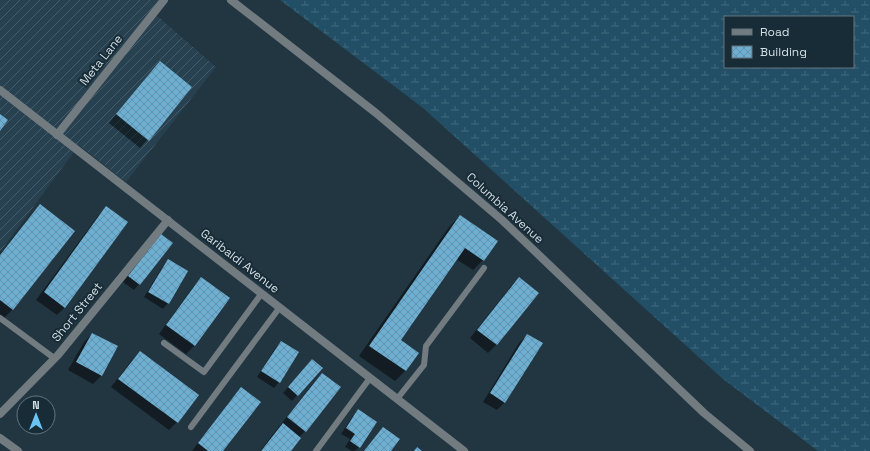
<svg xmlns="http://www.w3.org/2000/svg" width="870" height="451" font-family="'Space Grotesk',sans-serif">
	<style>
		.industrial { fill: url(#industrial-furrows) }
		.wetland { fill: url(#wetland-marsh); fill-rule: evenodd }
		.shadow { fill: #0007 }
		.building { fill: url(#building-cross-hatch) }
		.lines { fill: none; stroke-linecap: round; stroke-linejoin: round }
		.lane { stroke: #717b80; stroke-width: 6 }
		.street { stroke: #717b80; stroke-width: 8 }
		.labels { text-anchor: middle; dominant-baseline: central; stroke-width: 4; stroke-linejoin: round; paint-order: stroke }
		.street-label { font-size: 12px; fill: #d3dfe6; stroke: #182c37 }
	</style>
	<defs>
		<pattern id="industrial-furrows" width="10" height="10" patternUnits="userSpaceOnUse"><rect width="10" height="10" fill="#274150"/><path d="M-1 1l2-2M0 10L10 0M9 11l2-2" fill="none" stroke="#455c69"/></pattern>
		<pattern id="wetland-marsh" width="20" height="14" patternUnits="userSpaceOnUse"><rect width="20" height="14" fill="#224f66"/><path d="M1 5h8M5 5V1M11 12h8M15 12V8" fill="none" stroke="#41687c"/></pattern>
		<pattern id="building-cross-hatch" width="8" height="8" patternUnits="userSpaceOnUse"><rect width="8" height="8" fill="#6eaed1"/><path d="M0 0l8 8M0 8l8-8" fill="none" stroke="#6293ae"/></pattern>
	</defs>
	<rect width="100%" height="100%" fill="#223641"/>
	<path class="industrial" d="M0 0H165L155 14 216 67 126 182 79 145 0 252Z"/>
	<path class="wetland" d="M280 0H870V451H818L723 379 423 108ZM725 17H853V67H725Z"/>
	<g class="shadow">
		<path d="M160 62 191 88 140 148 109 123Z"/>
		<path d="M40 205 74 231 12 310 2 320 0 318V254L30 216Z"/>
		<path d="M106 208 65 307 57 315 36 300 98 216Z"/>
		<path d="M460 216 483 260 473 270 456 259 399 341 417 353 405 371 395 381 359 356 449 227Z"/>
		<path d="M156 240 172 243 134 290 123 282Z"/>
		<path d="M168 260V303L163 309 144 297 163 266Z"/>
		<path d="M519 278 537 293 496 345 488 353 470 338 511 286Z"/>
		<path d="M201 279 228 298 194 346 186 354 159 334 193 287Z"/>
		<path d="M92 334 116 347 101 376 93 384 68 370 84 342Z"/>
		<path d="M527 335 505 402 497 410 483 402 519 343Z"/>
		<path d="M281 342 298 352 279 382 274 388 257 377 276 347Z"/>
		<path d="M140 352 197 395 177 422 169 430 111 387 132 360Z"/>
		<path d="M307 366 321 368 292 401 283 393Z"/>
		<path d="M322 374 305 431 299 437 289 451H260L314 382Z"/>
		<path d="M242 388 222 451H192L234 396Z"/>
		<path d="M359 411V447L355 451H352L345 447 350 439 341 434 353 416Z"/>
	</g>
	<g class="building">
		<path d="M160 61 192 87 149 141 116 114Z"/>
		<path d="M0 114 8 120 0 131Z"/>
		<path d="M40 204 75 231 13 310 0 300V255Z"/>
		<path d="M106 206 128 222 65 308 44 292Z"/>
		<path d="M460 215 498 241 484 261 465 248 401 340 419 353 406 371 369 346Z"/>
		<path d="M161 234 173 243 140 285 128 276Z"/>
		<path d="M168 259 188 271 169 304 148 292Z"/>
		<path d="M201 277 230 298 195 346 166 325Z"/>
		<path d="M519 277 539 293 497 345 477 330Z"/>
		<path d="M92 333 118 346 102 376 76 362Z"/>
		<path d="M527 334 543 343 505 403 490 393Z"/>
		<path d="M281 341 299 352 280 383 261 371Z"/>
		<path d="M140 351 199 395 178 423 118 379Z"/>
		<path d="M312 359 323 368 298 396 288 387Z"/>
		<path d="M322 373 341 387 306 432 287 417Z"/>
		<path d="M241 387 261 402 223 451H208L198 443Z"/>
		<path d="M358 409 377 422 360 448 350 441 355 434 346 428Z"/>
		<path d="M283 423 301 438 291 451H261Z"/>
		<path d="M383 427 400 439 391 451H364Z"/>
		<path d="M417 447 422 451H414Z"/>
	</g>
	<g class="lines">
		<g class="lane">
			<path d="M0 318 54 358"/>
			<path d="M164 343 204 372 262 293"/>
			<path d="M397 399 424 365 426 346 484 268"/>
			<path d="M191 427 280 307"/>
			<path d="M316 451 370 378"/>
		</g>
		<g class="street">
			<path d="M231 0 376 113 502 220 542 258 704 413 750 451"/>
			<path d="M0 90 464 451"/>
			<path d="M57 135 164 0"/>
			<path d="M0 414 58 355 168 220"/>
			<path d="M0 438 18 451"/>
		</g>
	</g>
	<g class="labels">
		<g class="street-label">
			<text transform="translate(101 60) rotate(-52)">Meta Lane</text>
			<text transform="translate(505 208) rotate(42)">Columbia Avenue</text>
			<text transform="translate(240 261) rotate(38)">Garibaldi Avenue</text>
			<text transform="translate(77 312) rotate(-51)">Short Street</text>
		</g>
	</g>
	<rect x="724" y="16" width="130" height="52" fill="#182c37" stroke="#63747d"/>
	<rect x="732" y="29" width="20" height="6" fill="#717b80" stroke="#63747d"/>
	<text x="760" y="36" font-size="12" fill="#d3dfe6">Road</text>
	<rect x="732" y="46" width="20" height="12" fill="url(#building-cross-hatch)" stroke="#63747d"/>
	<text x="760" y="56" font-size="12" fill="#d3dfe6">Building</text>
	<g transform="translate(36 415)"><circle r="19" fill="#182c37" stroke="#63747d"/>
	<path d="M0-3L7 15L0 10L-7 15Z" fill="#6bc3f2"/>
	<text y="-6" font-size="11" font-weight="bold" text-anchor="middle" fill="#d3dfe6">N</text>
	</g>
</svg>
